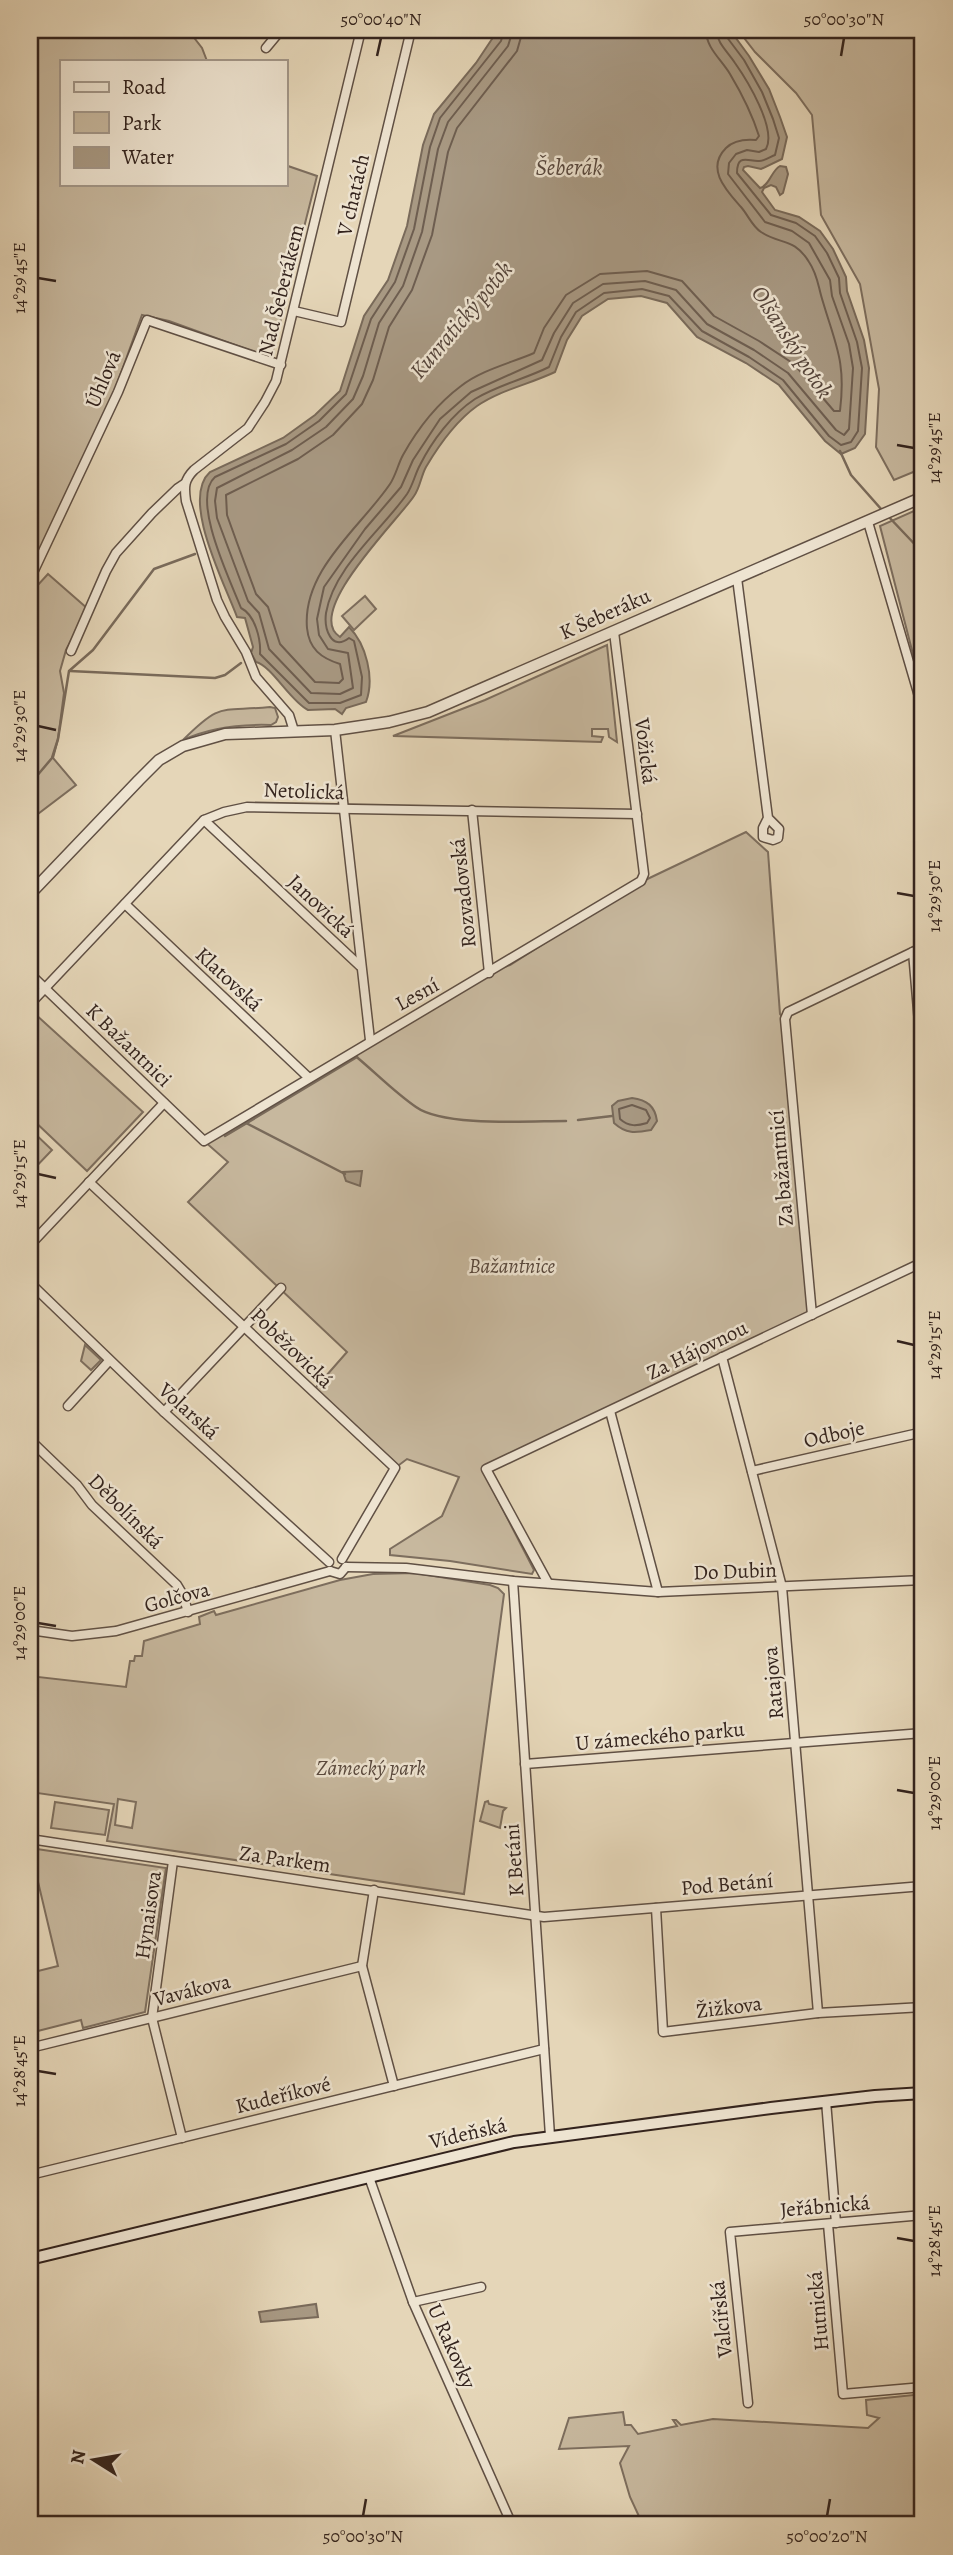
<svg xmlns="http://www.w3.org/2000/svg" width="953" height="2555" font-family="Alegreya,serif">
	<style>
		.green { fill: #c7b89e; stroke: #7d6e5e; stroke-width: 2; fill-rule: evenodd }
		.water { fill: #a89983; stroke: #796a5a; stroke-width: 2 }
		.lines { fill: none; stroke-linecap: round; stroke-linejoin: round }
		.shore { stroke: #6e5e50; stroke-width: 2 }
		.stream { stroke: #796a5a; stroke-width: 2.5 }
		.minor-casing { stroke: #605044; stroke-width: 11 }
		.tertiary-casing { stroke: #605044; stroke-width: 13 }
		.secondary-casing { stroke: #33231d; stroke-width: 14 }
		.minor { stroke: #eee4d1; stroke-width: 8 }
		.tertiary { stroke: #eee4d1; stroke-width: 10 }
		.secondary { stroke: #eee4d1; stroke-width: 10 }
		.ticks { fill: none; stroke: #33231d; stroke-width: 2.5 }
		.labels { text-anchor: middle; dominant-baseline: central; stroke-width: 5; stroke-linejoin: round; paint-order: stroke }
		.street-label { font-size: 21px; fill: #33231d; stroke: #eee4d1 }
		.park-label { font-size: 21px; font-style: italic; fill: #58483d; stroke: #eee4d1 }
		.water-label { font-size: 23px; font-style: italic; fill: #56463c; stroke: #eee4d1 }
		.neatline { fill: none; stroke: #33231d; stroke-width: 2.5 }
		.ticks-label { font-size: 18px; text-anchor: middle; fill: #33231d }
	</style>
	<rect width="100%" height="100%" fill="#e5d6b8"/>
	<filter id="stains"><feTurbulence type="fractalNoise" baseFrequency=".00286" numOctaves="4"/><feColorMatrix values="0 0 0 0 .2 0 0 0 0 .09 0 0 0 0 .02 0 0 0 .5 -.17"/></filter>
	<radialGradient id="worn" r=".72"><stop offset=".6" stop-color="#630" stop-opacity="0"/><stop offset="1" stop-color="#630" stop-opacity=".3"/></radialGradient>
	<g class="green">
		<path d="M38 30H188L202 48 207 61H61V184H285V165L317 176 271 358 169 321 142 315 113 395 30 572V37Z"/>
		<path d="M738 30H923V468L894 480 876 447 879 389 860 284 821 215 812 115 796 93 755 52Z"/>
		<path d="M923 507V693L880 526Z"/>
		<path d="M48 574 88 609 66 650 60 671 64 693 58 739 53 758 76 785 30 820V598L36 587Z"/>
		<path d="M365 596 376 609 354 630 342 616Z"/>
		<path d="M607 645 617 742 609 737 608 729H592V736L603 737 601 742 393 736 485 700Z"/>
		<path d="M270 707 275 708 278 717 276 722 271 725C240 724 211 727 183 740 222 701 220 712 270 707Z"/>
		<path d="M746 832 768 852 780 1014 785 1019 812 1315 483 1471 534 1570 532 1574 450 1561 390 1555V1549L442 1516 459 1477 407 1459 395 1468 312 1392 347 1352 188 1202 228 1162 204 1141 489 973 510 965 639 883Z"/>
		<path d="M34 1013 143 1112 87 1171 30 1117V1017Z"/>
		<path d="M30 1129 52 1150 30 1173Z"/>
		<path d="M85 1345 101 1360 91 1370 81 1361Z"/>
		<path d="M415 1573 490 1585 498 1588 504 1594 464 1894 107 1841 114 1804 30 1792V1676L126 1687 130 1661H134L135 1656H142L144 1641 200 1624 199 1617 214 1611 216 1615 340 1580 373 1574ZM118 1799 136 1802 132 1828 115 1825Z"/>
		<path d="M488 1801 489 1804 506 1808 503 1811 500 1828 480 1821 485 1802Z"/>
		<path d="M55 1802 109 1810 105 1835 51 1828Z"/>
		<path d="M30 1848 166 1868 145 2012 83 2028 81 2020 30 2033V1973L58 1966Z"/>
		<path d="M923 2394V2525H753L752 2517 707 2525H643L630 2497 620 2463 629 2446 559 2449 569 2418 623 2412 625 2425H631L638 2434 677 2426 673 2420H676L681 2425 713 2419 868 2428 879 2418 867 2415 866 2400Z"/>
	</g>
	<g class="water">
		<path d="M498 30H730L749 56 769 89 780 117 787 137 782 159 761 169 748 166 744 167 743 170 760 188C770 185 771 171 780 166L786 167 788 174 783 193 780 195 776 187 771 185 764 188 762 192 775 210 799 217 820 231 833 249 846 277 847 291 864 340 869 368 865 434 855 448 841 454 825 441 779 385 746 363 697 337 667 303 641 296 608 299 582 316 567 340 555 372C530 384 500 390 477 406 456 421 439 445 426 467 421 476 420 488 414 496 400 518 302 613 340 637L349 627C366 644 375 678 366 702L346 708 342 714 335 709 308 710C290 701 272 666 256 662L251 653 253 647 245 618 237 617C225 584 180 499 210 472L283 438 315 415 340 391 364 316 388 280 407 226 423 145 434 114 476 63Z"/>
		<path d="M632 1098C647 1100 655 1106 657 1121L651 1130C635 1133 626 1134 614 1123L612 1106 618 1101Z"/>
		<path d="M362 1171 360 1186 346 1181 343 1172Z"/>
		<path d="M316 2304 318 2317 261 2322 259 2312Z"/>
	</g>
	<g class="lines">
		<g class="shore">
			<path d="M504 30 501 41 440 118 430 147 414 229 395 282 371 319 346 394 319 421 286 444 215 477C190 499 231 582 241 608 255 615 261 639 260 654L309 703H340L361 695 362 677 354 641 349 638C331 652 324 628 326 613 334 567 381 531 407 494 413 485 415 474 420 465 432 441 452 414 475 399 498 385 525 379 549 367L561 337 576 312 604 293 642 289 669 296 702 331 749 357 783 380 829 436 841 445 851 442 858 431 862 368 857 342 840 293 839 278 827 253 815 236 796 223 771 215 737 173C737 154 747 161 758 161 763 162 770 157 775 155L779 138 773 119 762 92 744 60 726 36 725 30"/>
			<path d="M513 30 508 46 448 122 438 149 422 232 403 286 379 323 363 376 353 399 326 427 292 450 217 488 215 501 217 518 248 601 259 613 269 649 311 693 340 694 353 688 348 653 328 649 319 635 317 619 324 587 365 529 401 487 413 460 440 419 471 392 542 360 554 333 573 303 603 284 645 281 676 290 707 324 754 350 788 373 836 430 844 435 849 429 853 368 849 344 832 296 830 280 809 243 792 231 765 222 728 174 729 163 736 154 747 150 759 152 766 149C777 129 747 80 735 63 728 52 717 43 716 30"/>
			<path d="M523 30 517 51 457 128 448 152 432 235 412 290 389 327 373 380 362 404 333 435 298 459 226 495 227 515 236 540 256 594 268 607 280 644 315 682 339 683 343 679 340 664C321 658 309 649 307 628 302 570 361 527 390 484 396 475 398 464 403 455 418 428 437 404 461 386 481 370 511 363 534 353L544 328 566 295 600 274 647 271 682 281 714 316 759 341 794 364 834 411H840C846 362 836 346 823 302 818 287 818 275 809 262 794 237 780 245 761 232 752 226 748 215 741 207 727 191 705 169 726 148 734 140 745 139 756 140L759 136C752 114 742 94 730 74 721 59 706 48 706 30"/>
			<path d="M632 1105 646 1110 650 1118 647 1123C637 1126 629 1127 620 1119L619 1109Z"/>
		</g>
		<g class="stream">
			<path d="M840 451 851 475 882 510"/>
			<path d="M887 515 923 553"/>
			<path d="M70 671 215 678 225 675 241 663"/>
			<path d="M30 784 52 758 58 739 69 671 93 650 154 569 195 554"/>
			<path d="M353 1054C374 1071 394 1092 416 1107 444 1127 529 1121 566 1121"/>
			<path d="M578 1120 612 1116"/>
			<path d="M246 1123 345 1174"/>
			<path d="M225 1136 357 1057"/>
		</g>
		<g class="minor-casing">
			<g id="minor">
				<path d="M266 48 281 30"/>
				<path d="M294 311 341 322 411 30"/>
				<path d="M868 522 923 710"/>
				<path d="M737 578 768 818 779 829 778 838 773 840 763 837V828L768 818"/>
				<path d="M30 579 118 392 147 320 281 365"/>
				<path d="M71 651 106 571 116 553 152 513 178 488 184 484"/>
				<path d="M335 730 370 1040"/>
				<path d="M294 731 289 715 256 677 246 652 225 617 217 600 186 501C184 487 184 480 194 470L248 428 265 402 276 381 361 30"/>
				<path d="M472 810 489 973"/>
				<path d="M204 820 360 966"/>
				<path d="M125 904 309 1078"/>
				<path d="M913 952 923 1069"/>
				<path d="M30 974 204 1141 641 881 644 874 614 632"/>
				<path d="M30 1004 204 820 224 812 247 807 637 814"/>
				<path d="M89 1182 395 1468 342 1559"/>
				<path d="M30 1245 164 1103"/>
				<path d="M30 1283 164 1412 329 1562"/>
				<path d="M812 1315 785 1019 788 1012 923 947"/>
				<path d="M722 1357 782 1587 818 2013"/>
				<path d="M68 1406 109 1361"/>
				<path d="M610 1411 658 1592"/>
				<path d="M164 1412 281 1288"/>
				<path d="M30 1440 77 1485 92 1505 177 1585 183 1595 188 1612"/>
				<path d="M752 1471 923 1432"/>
				<path d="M346 1567 406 1568 513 1581 658 1592 923 1580"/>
				<path d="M330 1571 340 1574 346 1567"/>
				<path d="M513 1581 550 2136"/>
				<path d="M548 1583 486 1469 923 1262"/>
				<path d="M30 1630 72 1636 116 1631 330 1571"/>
				<path d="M525 1764 923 1733"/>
				<path d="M30 1839 544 1917 923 1886"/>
				<path d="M173 1861 152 2018 182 2138"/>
				<path d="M374 1890 362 1966 394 2086"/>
				<path d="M656 1908 663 2032 818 2013 923 2007"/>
				<path d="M30 2048 362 1966"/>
				<path d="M918 2093 923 2153"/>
				<path d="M826 2101 836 2223"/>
				<path d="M30 2175 544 2049"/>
				<path d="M369 2177 413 2302 512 2525"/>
				<path d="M828 2224 843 2394 923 2387"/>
				<path d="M413 2302 481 2287"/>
				<path d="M748 2403 730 2232 923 2215"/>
				<path d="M557 2525 572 2521H599"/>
			</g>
		</g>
		<g class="tertiary-casing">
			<path id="tertiary" d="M30 894 139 780 159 760 183 746 225 734 335 730 389 722 428 712 923 497"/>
		</g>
		<g class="secondary-casing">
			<path id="secondary" d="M30 2259 514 2142 771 2108 875 2096 923 2093"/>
		</g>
		<use href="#minor" class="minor"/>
		<use href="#tertiary" class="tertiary"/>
		<use href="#secondary" class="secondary"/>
	</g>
	<path class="ticks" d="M377 56 381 38M841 56 844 38M38 278 56 281M897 445 914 448M38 726 56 730M897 893 914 896M38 1174 56 1178M897 1341 914 1345M38 1623 56 1626M897 1790 914 1793M38 2071 56 2074M897 2238 914 2241M363 2516 366 2499M827 2516 830 2499"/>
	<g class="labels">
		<g class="street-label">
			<text transform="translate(353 195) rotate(-77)">V chatách</text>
			<text transform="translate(281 290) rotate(-76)">Nad Šeberákem</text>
			<text transform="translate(103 379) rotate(-67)">Úhlová</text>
			<text transform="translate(605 614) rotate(-24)">K Šeberáku</text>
			<text transform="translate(646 751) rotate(83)">Vožická</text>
			<text transform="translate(304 791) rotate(2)">Netolická</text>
			<text transform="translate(463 893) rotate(-96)">Rozvadovská</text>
			<text transform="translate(321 906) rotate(43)">Janovická</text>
			<text transform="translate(229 979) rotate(43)">Klatovská</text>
			<text transform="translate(417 994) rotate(-29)">Lesní</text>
			<text transform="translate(129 1045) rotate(44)">K Bažantnici</text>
			<text transform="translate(781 1168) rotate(-95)">Za bažantnicí</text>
			<text transform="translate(292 1348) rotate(44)">Poběžovická</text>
			<text transform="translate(697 1350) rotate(-26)">Za Hájovnou</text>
			<text transform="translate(189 1411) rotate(42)">Volarská</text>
			<text transform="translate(834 1434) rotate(-13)">Odboje</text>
			<text transform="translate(126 1511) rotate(45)">Děbolínská</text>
			<text transform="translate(735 1571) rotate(-2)">Do Dubin</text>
			<text transform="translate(177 1597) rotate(-15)">Golčova</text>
			<text transform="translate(773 1683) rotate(-95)">Ratajova</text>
			<text transform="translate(660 1736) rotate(-5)">U zámeckého parku</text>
			<text transform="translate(285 1859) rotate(8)">Za Parkem</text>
			<text transform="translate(514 1860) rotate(-94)">K Betáni</text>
			<text transform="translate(727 1884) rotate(-5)">Pod Betání</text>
			<text transform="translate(148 1915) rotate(-82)">Hynaisova</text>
			<text transform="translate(192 1990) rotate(-14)">Vavákova</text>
			<text transform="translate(729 2007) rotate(-7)">Žižkova</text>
			<text transform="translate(283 2095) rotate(-14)">Kudeříkové</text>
			<text transform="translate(468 2133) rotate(-13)">Vídeňská</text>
			<text transform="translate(825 2206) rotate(-5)">Jeřábnická</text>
			<text transform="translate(818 2311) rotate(-95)">Hutnická</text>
			<text transform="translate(721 2319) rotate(-96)">Valcířská</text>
			<text transform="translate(452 2346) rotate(66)">U Rakovky</text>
		</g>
		<g class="park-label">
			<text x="512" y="1266">Bažantnice</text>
			<text x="371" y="1768">Zámecký park</text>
		</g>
		<g class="water-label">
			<text x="569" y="167">Šeberák</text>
			<text transform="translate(461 320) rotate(-50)">Kunratický potok</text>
			<text transform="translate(792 342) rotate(57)">Olšanský potok</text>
		</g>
	</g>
	<rect width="953" height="2555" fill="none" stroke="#e5d6b8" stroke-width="77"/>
	<rect x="60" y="60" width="228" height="126" fill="#eee4d1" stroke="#a39789" stroke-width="2"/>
	<rect x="74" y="82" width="35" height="10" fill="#eee4d1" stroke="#a39789" stroke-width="2"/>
	<text x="122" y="94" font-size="21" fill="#33231d">Road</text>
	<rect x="74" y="112" width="35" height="21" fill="#c7b89e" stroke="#a39789" stroke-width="2"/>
	<text x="122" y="130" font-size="21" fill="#33231d">Park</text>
	<rect x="74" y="147" width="35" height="21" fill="#a89983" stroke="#a39789" stroke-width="2"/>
	<text x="122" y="164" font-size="21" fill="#33231d">Water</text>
	<g transform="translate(94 2460) rotate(281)" stroke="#eee4d1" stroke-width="5" paint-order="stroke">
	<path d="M0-5L12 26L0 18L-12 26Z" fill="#33231d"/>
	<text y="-10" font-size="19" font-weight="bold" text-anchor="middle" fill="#33231d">N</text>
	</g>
	<rect x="38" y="38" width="876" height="2478" class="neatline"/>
	<g class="ticks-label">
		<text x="381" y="25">50°00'40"N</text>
		<text x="844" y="25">50°00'30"N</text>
		<text transform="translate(19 278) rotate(-90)" y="6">14°29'45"E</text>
		<text transform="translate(934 448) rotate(-90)" y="6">14°29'45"E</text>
		<text transform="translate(19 726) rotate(-90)" y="6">14°29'30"E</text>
		<text transform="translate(934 896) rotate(-90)" y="6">14°29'30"E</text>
		<text transform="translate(19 1174) rotate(-90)" y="6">14°29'15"E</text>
		<text transform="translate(934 1345) rotate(-90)" y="6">14°29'15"E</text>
		<text transform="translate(19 1623) rotate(-90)" y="6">14°29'00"E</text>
		<text transform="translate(934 1793) rotate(-90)" y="6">14°29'00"E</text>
		<text transform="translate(19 2071) rotate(-90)" y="6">14°28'45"E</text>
		<text transform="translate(934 2241) rotate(-90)" y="6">14°28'45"E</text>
		<text x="363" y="2542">50°00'30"N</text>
		<text x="827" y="2542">50°00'20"N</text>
	</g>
	<rect width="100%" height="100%" filter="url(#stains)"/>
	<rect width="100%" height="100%" fill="url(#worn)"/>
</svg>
